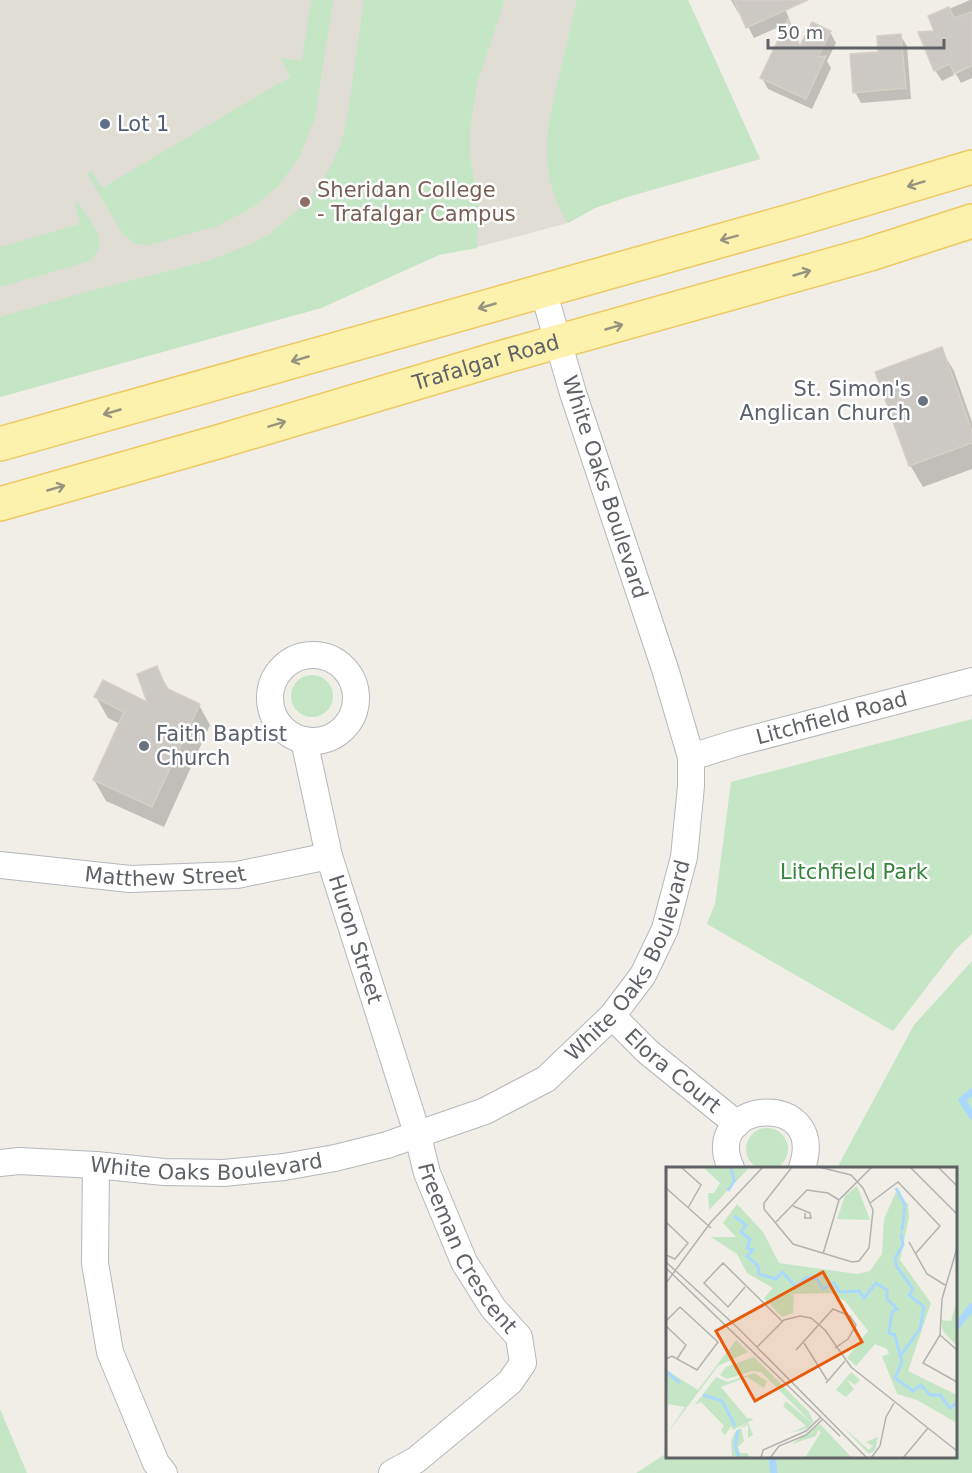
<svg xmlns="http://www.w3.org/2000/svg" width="972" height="1473" font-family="'DejaVu Sans',sans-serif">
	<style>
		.education { fill: #e0ddd5 }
		.green { fill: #c4e6c4 }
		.shadow { fill: #0003 }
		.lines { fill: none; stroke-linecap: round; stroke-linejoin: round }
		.stream { stroke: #aad8fd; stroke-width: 7 }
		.building { fill: #ccc9c4; stroke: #d4d0c5; stroke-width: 1.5 }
		.street-casing { stroke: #b4b7bb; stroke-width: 28 }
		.primary-casing { stroke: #eec861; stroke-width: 36 }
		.street { stroke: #fff; stroke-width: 26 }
		.primary { stroke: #fdf1ae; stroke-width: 33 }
		.oneway { stroke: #96947f }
		.service-dot { fill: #5c6f8a; stroke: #fff; stroke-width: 2 }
		.education-dot { fill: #8d6e63; stroke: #fff; stroke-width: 2 }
		.worship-dot { fill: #6b7280; stroke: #fff; stroke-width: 2 }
		.labels { text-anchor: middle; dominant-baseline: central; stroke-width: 5; stroke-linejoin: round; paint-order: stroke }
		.service-label { font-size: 21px; fill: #4e5e75; stroke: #fff; text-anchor: start }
		.education-label { font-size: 21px; fill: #785e54; stroke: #fff; text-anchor: start }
		.street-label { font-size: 21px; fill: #5e6266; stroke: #fff }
		.worship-label { font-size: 21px; fill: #5b616d; stroke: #fff; text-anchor: end }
		.park-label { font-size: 21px; fill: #37843c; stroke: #fff }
		.inset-river { fill: none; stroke: #aad8fd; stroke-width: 3 }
		.inset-road { fill: none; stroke: #b2b2af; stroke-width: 1.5 }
		.view { fill: #e8590c; fill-opacity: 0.15; stroke: #e8590c; stroke-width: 3 }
		.inset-edge { fill: none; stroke: #5e6266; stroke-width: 3 }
	</style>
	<rect width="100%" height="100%" fill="#f0eee7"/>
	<path class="education" d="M0 0H688L760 159 627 197 595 208 568 223 474 248 457 250 439 255 321 308 0 397Z"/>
	<g class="green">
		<path d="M311 0H333L315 118 299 158 278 186 255 206 217 226 149 245 135 244 122 233 87 173 92 172 102 188 290 77 281 58 302 61Z"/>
		<path d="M364 0H505L477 83 470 131V156L479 207 477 248 439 255 321 308 0 397V317L90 291 208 261 254 243 270 234 285 221 308 201 330 168 341 144 348 114Z"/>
		<path d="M577 0H688L760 159 627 197 595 208 568 223C537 174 546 129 559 76 565 51 571 25 577 0Z"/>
		<path d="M78 202C85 214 103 234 99 248 98 253 93 257 90 261L0 287V247L80 224 75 204Z"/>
		<circle cx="312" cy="696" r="21"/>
		<path d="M972 719V934L956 949 893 1031 707 924 715 904 731 782Z"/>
		<path d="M972 961V1473H636L667 1453 668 1456H956V1168H837L914 1025Z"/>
		<circle cx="767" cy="1149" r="21"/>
		<path d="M0 1409 27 1473H0Z"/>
	</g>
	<g class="shadow">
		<path d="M731 0H788L776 7 786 11 801 48 830 32 836 43 827 61 831 68 812 109 768 89 762 78 788 23 754 38 741 13 739 14Z"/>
		<path d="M970 0H972V63L953 72V75L972 66V78L961 83 956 74 942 81 935 70 936 32 930 17Z"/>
		<path d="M900 35 907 46 911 99 861 103 855 92Z"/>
		<path d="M941 349 954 371 972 422V469L923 487 910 465Z"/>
		<path d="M157 668 170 692 199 705 210 725 164 827 106 801 94 780 120 724 108 718 96 697 150 705Z"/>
	</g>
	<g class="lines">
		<g class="stream">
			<path d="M972 1092 962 1100 972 1116"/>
			<path d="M956 1327 972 1307"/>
			<path d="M772 1456 774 1473"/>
		</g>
	</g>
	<g class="building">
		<path d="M734 0H808L746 28Z"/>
		<path d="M949 7 954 18 972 12V66L954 73 950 64 934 71 918 32 934 31 928 16Z"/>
		<path d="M788 19 800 46 812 22 831 31 818 57 826 56 806 99 760 78Z"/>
		<path d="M901 34 906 88 853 93 850 54 878 52 877 36Z"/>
		<path d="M942 347 972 431V443L909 466 875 372Z"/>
		<path d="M157 666 166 688 200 704 152 807 93 780 124 712 94 697 103 680 147 702 137 674Z"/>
	</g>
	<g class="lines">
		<g class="street-casing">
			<g id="street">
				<circle cx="313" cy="698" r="43"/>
				<path id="s1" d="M304 740 329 856 418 1136 427 1173 464 1262 493 1308 519 1337 523 1363 510 1382 416 1460 392 1473"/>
				<path id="s2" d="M691 757 736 743 972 681"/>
				<path id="s3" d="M0 865 130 879 237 875 329 856"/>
				<path id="s4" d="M612 1016 648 1052 737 1124"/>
				<path id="s5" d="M0 1163 19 1161 96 1165 164 1172 224 1173 284 1167 335 1158 387 1145 485 1111 546 1079 612 1016 643 975 665 929 684 857 691 786V757L666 672 573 393 543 290"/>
				<path d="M96 1165 95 1263 110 1352 156 1463 164 1473"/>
				<path d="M731 1168C699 1100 829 1088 802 1168"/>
			</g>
		</g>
		<g class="primary-casing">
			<g id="primary">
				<path d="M0 444 801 218 972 167"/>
				<path id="s6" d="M0 504 221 441 503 357 870 254 972 221"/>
			</g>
		</g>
		<use href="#street" class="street"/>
		<use href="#primary" class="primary"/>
	</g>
	<defs><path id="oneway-shaft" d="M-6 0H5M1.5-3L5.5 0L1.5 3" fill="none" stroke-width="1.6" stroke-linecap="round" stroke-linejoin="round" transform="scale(1.5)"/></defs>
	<g class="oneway">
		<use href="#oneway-shaft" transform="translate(916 184) rotate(163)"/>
		<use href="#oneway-shaft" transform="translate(729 238) rotate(165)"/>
		<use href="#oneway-shaft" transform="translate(802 273) rotate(-16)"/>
		<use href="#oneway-shaft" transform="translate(487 306) rotate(164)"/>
		<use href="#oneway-shaft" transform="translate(614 327) rotate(-16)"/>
		<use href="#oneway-shaft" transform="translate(300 359) rotate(164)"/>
		<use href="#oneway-shaft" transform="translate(112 412) rotate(164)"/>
		<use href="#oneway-shaft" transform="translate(277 424) rotate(-17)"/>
		<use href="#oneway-shaft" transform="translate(56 488) rotate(-16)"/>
	</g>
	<circle class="service-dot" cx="105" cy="124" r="6"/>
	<circle class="education-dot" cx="305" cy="202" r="6"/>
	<g class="worship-dot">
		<circle cx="923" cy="401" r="6"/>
		<circle cx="144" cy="746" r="6"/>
	</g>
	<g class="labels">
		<g class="service-label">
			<text x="117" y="124">Lot 1</text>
		</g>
		<g class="education-label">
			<text x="317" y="190">Sheridan College<tspan x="317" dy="24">- Trafalgar Campus</tspan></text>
		</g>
		<g class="street-label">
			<text stroke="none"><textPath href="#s6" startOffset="506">Trafalgar Road</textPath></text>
			<text transform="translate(605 487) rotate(72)">White Oaks Boulevard</text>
			<text stroke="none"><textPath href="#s2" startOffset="146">Litchfield Road</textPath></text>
			<text stroke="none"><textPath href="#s3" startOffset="166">Matthew Street</textPath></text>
			<text stroke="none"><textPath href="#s1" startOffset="206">Huron Street</textPath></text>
			<text stroke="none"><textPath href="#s5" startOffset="711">White Oaks Boulevard</textPath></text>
			<text stroke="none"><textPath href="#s4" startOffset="82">Elora Court</textPath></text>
			<text stroke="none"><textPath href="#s5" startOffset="207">White Oaks Boulevard</textPath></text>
			<text stroke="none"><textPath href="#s1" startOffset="536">Freeman Crescent</textPath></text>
		</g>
		<g class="worship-label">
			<text x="911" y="389">St. Simon's<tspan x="911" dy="24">Anglican Church</tspan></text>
			<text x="156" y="734" text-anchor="start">Faith Baptist<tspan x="156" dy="24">Church</tspan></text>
		</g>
		<g class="park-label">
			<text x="854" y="872">Litchfield Park</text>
		</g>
	</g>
	<g transform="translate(666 1167)">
		<rect width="291" height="291" fill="#f0eee7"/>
		<path d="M37 0H80L82 2 43 43 42 26H48L54 16ZM191 19 204 53 171 52 179 29ZM230 25 242 37 243 50 234 93 265 136 242 204 291 228V256L251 233 231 227 216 189 223 187 221 182 209 177 190 199 181 191 202 164 179 134 165 126 126 127 108 122 128 128 127 146 116 150 98 131 107 121 81 106 71 87 45 70H70L57 56 71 37 97 65 113 96 191 107 204 104 216 87 218 52ZM291 133V179L277 164 275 153 285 154ZM70 173 82 185 52 199 0 268 19 240 2 237 0 203 32 223ZM88 190 143 245 147 254 150 252 142 261 124 266 140 259 117 239 120 234 146 256 95 205 86 204 61 212 54 208 60 200ZM185 205 194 213 189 218 180 212 188 222 180 230 170 223ZM88 206 101 214 98 221 81 210 55 220 81 251 88 252 67 263 65 259 59 268 55 263 58 259 35 235 29 238 50 210 62 215ZM82 255 87 268 82 271V258L75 261 78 274 72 280 74 286H81L85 291 66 289 65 274 69 265ZM154 257 186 291H139L155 265 152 263 150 269 126 277ZM177 260 203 283 207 279 200 275 212 270 209 283 203 287Z" fill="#c4e6c4"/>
		<path class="inset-river" d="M230 21 239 38 236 64M62 24 68 14 65 0M68 49 80 58 75 65 84 72 81 81 87 83 81 89 92 99 93 107 110 112 116 105 130 120 140 110 151 112 157 122 168 116 174 125 193 124 198 131 210 116 221 123V132L231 142 226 145 223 166 229 168 236 195 229 211 247 224 255 218 264 228H274L284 241 291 236M235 188 254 162 258 140 243 128 247 122 231 100 229 91 237 78 235 66M0 204 14 216M37 228 56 234 69 259M72 263 69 279 73 291"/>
		<path class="inset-road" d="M15 0 35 18 22 41M126 0 98 36V42L127 77 186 95 193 94 203 81 207 43 197 21 185 8 153 0M244 0 291 47M272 0 291 19M0 21 45 61M204 36 232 15 274 59 250 86M127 39 144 46 145 51H139V46M0 55 22 76 9 92 0 88M110 55 141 23 162 26 173 33M243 75 261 107 279 118M157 87 173 33 206 0M0 95 72 161 201 291M0 101 174 269M0 116 45 55 97 0M79 120 62 140 38 116 57 96 116 154M0 154 14 140 52 175 31 203 6 189 0 192M0 159 20 178 11 192M274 168 276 132 291 81M274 168 257 196 291 215M274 168 291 183M138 176 161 213M91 180 118 153 134 149 145 151 159 163 185 200 291 284M130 183 167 142 184 149 190 158 182 172 169 181M160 216 179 194M95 291 97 283 140 264 155 250M104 291 113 279 140 268 157 252M205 291 214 279 220 250 228 236M237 291 262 261"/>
		<path class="view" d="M157 105 196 175 89 234 50 164Z"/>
		<rect width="291" height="291" class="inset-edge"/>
	</g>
	<path d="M768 39v9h176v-9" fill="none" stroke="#5e6266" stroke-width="3"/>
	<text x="777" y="39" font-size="18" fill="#5e6266" stroke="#ffffff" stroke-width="4.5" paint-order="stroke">50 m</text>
</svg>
